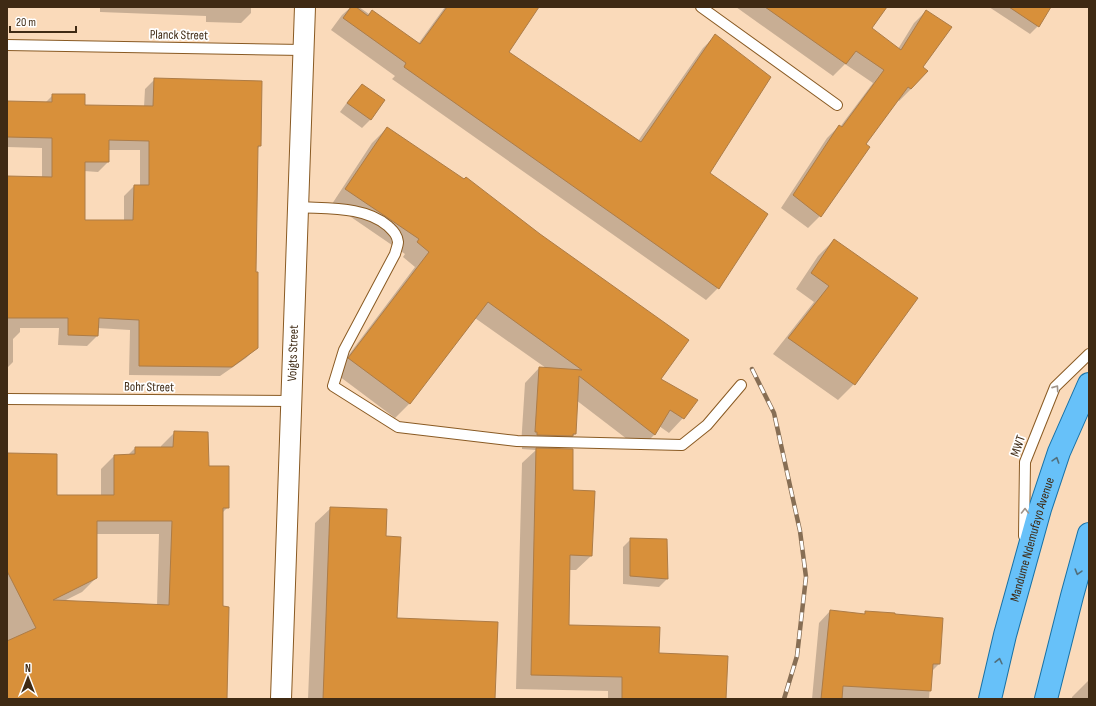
<svg xmlns="http://www.w3.org/2000/svg" width="1096" height="706" font-family="'Sofia Sans Condensed',sans-serif">
	<style>
		.shadow { fill: #0003; fill-rule: evenodd }
		.building { fill: #d8903a; stroke: #ad7c47; fill-rule: evenodd }
		.lines { fill: none; stroke-linecap: round; stroke-linejoin: round }
		.lane-casing { stroke: #895a23; stroke-width: 12 }
		.street-casing { stroke: #895a23; stroke-width: 22 }
		.primary-casing { stroke: #1771a6; stroke-width: 24 }
		.lane { stroke: #fff; stroke-width: 10 }
		.street { stroke: #fff; stroke-width: 20 }
		.primary { stroke: #67c1f9; stroke-width: 22 }
		.rail-casing { stroke: #876e54; stroke-width: 4.5 }
		.rail { stroke: #fff; stroke-width: 3; stroke-dasharray: 9; stroke-linecap: butt }
		.oneway { stroke: #9f948a }
		.oneway2 { stroke: #516e7b }
		.labels { text-anchor: middle; dominant-baseline: central; stroke-width: 3.5; stroke-linejoin: round; paint-order: stroke }
		.street-label { font-size: 13px; fill: #3f2a14; stroke: #fff }
	</style>
	<rect width="100%" height="100%" fill="#fadaba"/>
	<g class="shadow">
		<path d="M100 7H251V13L241 23 206 22V16L100 12Z"/>
		<path d="M351 7H359L416 47 445 7H538L507 52 638 141 703 48 715 36 709 173 718 288 706 300 392 79 395 76 331 30 342 15Z"/>
		<path d="M736 7H886L870 28 898 49 914 23 926 11 921 67 911 89 899 101 898 100 864 145 868 148 820 216 808 228 781 208 827 138 839 126 840 127 873 83 845 64 833 76Z"/>
		<path d="M989 7H1044L1048 10 1038 26 1030 34Z"/>
		<path d="M155 79 260 146 257 149 255 273 257 347 246 358 220 376 129 375 130 330 97 328V336L87 346 58 345 59 328H20V332L13 339V362L7 368V177L42 178V148L7 147V102L45 103 53 95 84 106 144 107 145 89ZM108 150H140V186H134L124 196V221H84V171L98 172 108 162Z"/>
		<path d="M362 85 384 101 370 120 362 128 340 112 354 93Z"/>
		<path d="M387 128 660 379 683 418 669 433 659 426 654 435 640 449 576 400 575 434 559 450 591 556 576 570H569L568 626 658 654 725 699H608V691L516 689 522 463 536 450 522 449V446H521L525 383 539 368H546L475 318 409 404 395 418 335 373 415 267 403 257 405 254 332 204 372 143Z"/>
		<path d="M834 240 854 384 838 400 773 354 814 302 796 289 818 256Z"/>
		<path d="M175 432 208 467 228 507 222 513V607L226 699H7V454L56 496H101V469L114 456 128 455 135 448H161V446ZM96 534H159L157 605 62 602 82 592 96 578Z"/>
		<path d="M331 508 385 537 396 619 494 699H308L315 523Z"/>
		<path d="M631 539 666 540 667 579 659 587 623 584V547Z"/>
		<path d="M830 611 864 614 866 612 939 664 931 672 929 699H812L819 623Z"/>
		<path d="M1088 681 1089 699H1072V697Z"/>
	</g>
	<g class="building">
		<path d="M351 7H356L368 16 372 10 420 44 447 7H539L509 52 641 142 715 34 771 77 710 173 768 214 719 289 404 67 406 63 343 18Z"/>
		<path d="M765 7H887L872 28 901 50 926 10 952 27 923 67 928 71 911 89 908 87 866 144 870 147 821 217 793 195 839 125 842 127 884 70 856 51 846 64Z"/>
		<path d="M1009 7H1051L1039 27Z"/>
		<path d="M154 78 262 81 261 146H258L256 272H258V348L232 367 139 366V320L99 318 98 336 68 335V318H7V176L52 177V138L7 137V101L52 102V94H85V105L153 106ZM109 140 149 141V185H134L133 220H85V162H109Z"/>
		<path d="M362 84 385 100 371 120 347 103Z"/>
		<path d="M387 127 464 179 466 177 540 234 689 340 661 379 698 400 684 419 670 410 655 435 579 376 576 434H573V436L537 435V432H535L539 367 582 370 488 302 410 404 348 358 429 252 417 242 419 239 345 189Z"/>
		<path d="M834 239 918 298 855 385 788 338 829 286 811 273Z"/>
		<path d="M174 431 208 432 209 466H229V508H223V606L229 607 227 699H7V641L36 628 7 571V453L57 454V495H114V455L135 454V447H173ZM97 521H172L169 605 53 600 97 578Z"/>
		<path d="M536 448 573 449V490L595 491 592 556 570 555 569 625 660 627 659 653 728 656 726 699H622V677L531 675Z"/>
		<path d="M330 507 387 509 386 536 401 537 397 618 498 622 495 699H323Z"/>
		<path d="M630 538 667 539 668 579 630 576Z"/>
		<path d="M830 610 865 614V611L895 613V614L943 618 940 664H933L931 691 843 686 842 699H821Z"/>
	</g>
	<g class="lines">
		<g class="lane-casing">
			<g id="lane">
				<path d="M701 7 837 105"/>
				<path d="M7 45 303 50"/>
				<path d="M298 207C328 209 365 206 388 226 393 231 397 234 398 242 398 245 396 250 395 254L344 350 333 386 398 427 517 441 682 445 707 425 741 385"/>
				<path d="M7 399 291 401"/>
				<path d="M1024 536 1025 462 1055 387 1089 354"/>
			</g>
		</g>
		<g class="street-casing">
			<g id="street">
				<path id="s1" d="M281 699 305 7"/>
			</g>
		</g>
		<g class="primary-casing">
			<g id="primary">
				<path id="s2" d="M990 699 1005 635 1040 509 1059 452 1089 384"/>
				<path d="M1046 699 1072 596 1089 534"/>
			</g>
		</g>
		<use href="#lane" class="lane"/>
		<use href="#street" class="street"/>
		<use href="#primary" class="primary"/>
		<g class="rail-casing">
			<path id="rail" d="M752 369 774 413 800 531 806 577 797 656 784 699"/>
		</g>
		<use href="#rail" class="rail"/>
	</g>
	<defs><path id="oneway-chevron" d="M-2-3.5L2.5 0L-2 3.5" fill="none" stroke-width="1.6" stroke-linecap="round" stroke-linejoin="round"/></defs>
	<g class="oneway">
		<use href="#oneway-chevron" transform="translate(1056 388) rotate(-55)"/>
		<use href="#oneway-chevron" transform="translate(1025 511) rotate(-90)"/>
	</g>
	<g class="oneway2">
		<use href="#oneway-chevron" transform="translate(1056 460) rotate(-72)"/>
		<use href="#oneway-chevron" transform="translate(1078 572) rotate(106)"/>
		<use href="#oneway-chevron" transform="translate(999 661) rotate(-77)"/>
	</g>
	<g class="labels">
		<g class="street-label">
			<text transform="translate(179 35) rotate(1)">Planck Street</text>
			<text stroke="none"><textPath href="#s1" startOffset="346">Voigts Street</textPath></text>
			<text transform="translate(149 387) rotate(1)">Bohr Street</text>
			<text transform="translate(1018 446) rotate(-71)">MWT</text>
			<text stroke="none"><textPath href="#s2" startOffset="165">Mandume Ndemufayo Avenue</textPath></text>
		</g>
	</g>
	<rect width="1096" height="706" fill="none" stroke="#3f2a14" stroke-width="16"/>
	<g transform="translate(28 678)" stroke="#ffffff" stroke-width="3" paint-order="stroke">
	<path d="M0-3L7 15L0 10L-7 15Z" fill="#3f2a14"/>
	<text y="-6" font-size="11" font-weight="bold" text-anchor="middle" fill="#3f2a14">N</text>
	</g>
	<path d="M10 26v6h66v-6" fill="none" stroke="#3f2a14" stroke-width="2"/>
	<text x="16" y="26" font-size="12" fill="#3f2a14" stroke="#ffffff" stroke-width="3" paint-order="stroke">20 m</text>
</svg>
